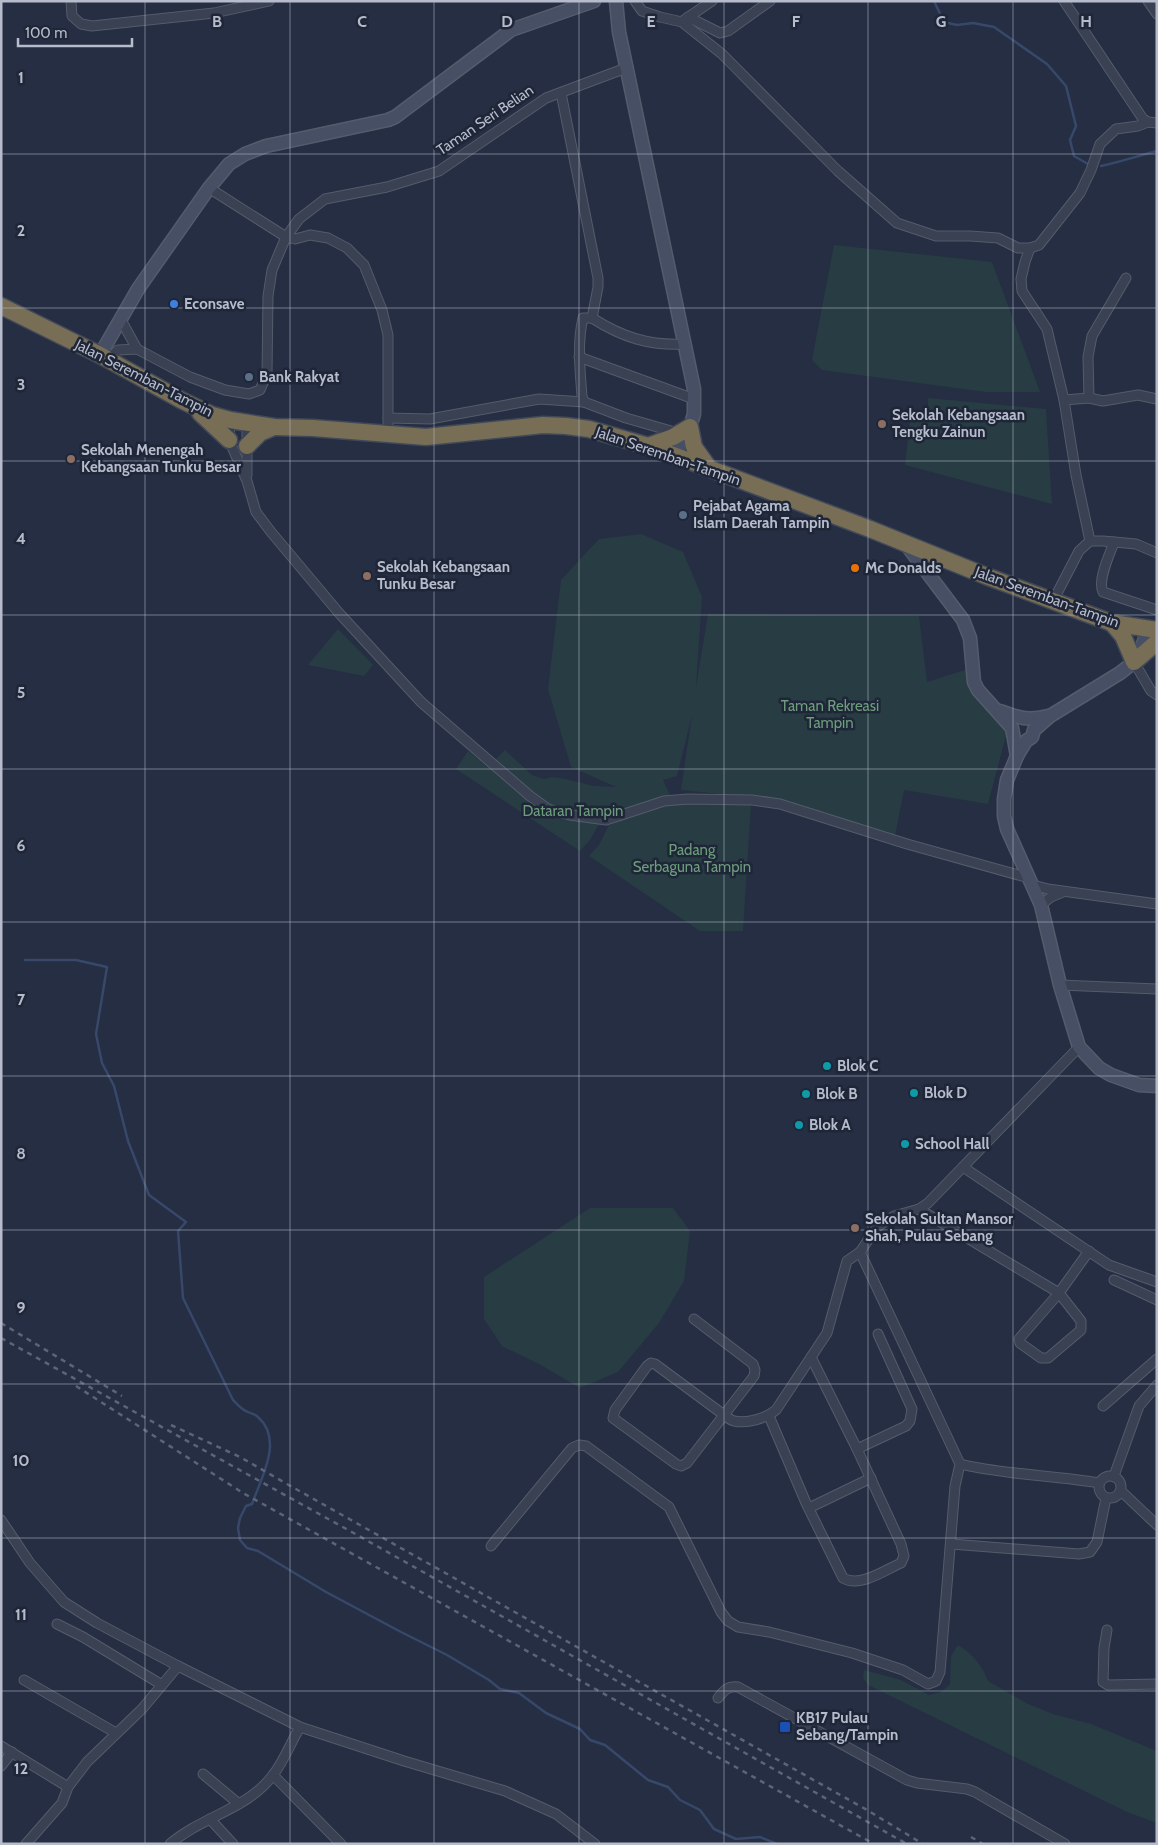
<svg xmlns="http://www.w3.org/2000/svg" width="1158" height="1845" font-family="Cabin,sans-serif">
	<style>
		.green { fill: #273d43 }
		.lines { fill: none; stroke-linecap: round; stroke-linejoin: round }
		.stream { stroke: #38486a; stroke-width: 2.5 }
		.street-casing { stroke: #545c6c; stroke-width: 11 }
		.secondary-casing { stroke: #545c6c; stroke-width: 15 }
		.highway-casing { stroke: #414959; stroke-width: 19 }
		.street { stroke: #394152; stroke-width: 9 }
		.secondary { stroke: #474f65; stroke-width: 12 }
		.highway { stroke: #786e56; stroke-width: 16 }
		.rail { stroke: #5b6479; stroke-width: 2.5; stroke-dasharray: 5 5; stroke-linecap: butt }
		.grid { fill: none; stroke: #b6bccc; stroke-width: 1; stroke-opacity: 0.55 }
		.shop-dot { fill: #3f7fe0; stroke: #1e2637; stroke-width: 2 }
		.service-dot { fill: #5c6f8a; stroke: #1e2637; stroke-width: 2 }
		.education-dot { fill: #8d6e63; stroke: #1e2637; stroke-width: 2 }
		.food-dot { fill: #e8710a; stroke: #1e2637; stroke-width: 2 }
		.culture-dot { fill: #0f9aa8; stroke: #1e2637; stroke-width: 2 }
		.transit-dot { fill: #1a4fb4; stroke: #1e2637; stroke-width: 2 }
		.labels { text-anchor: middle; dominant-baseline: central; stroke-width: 5; stroke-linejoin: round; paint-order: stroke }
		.street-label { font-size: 15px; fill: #b6bccc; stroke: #1e2637 }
		.poi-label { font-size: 15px; font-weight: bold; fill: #b6bccc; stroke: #1e2637; text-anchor: start }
		.park-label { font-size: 15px; fill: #6d9d7d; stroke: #1e2637 }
		.grid-label { font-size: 16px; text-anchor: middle; font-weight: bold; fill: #b6bccc; stroke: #1e2637; stroke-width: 5; stroke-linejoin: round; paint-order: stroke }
	</style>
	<rect width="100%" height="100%" fill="#252e42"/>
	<g class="green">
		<path d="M834 245 992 262 1040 392H986L822 370 812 360Z"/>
		<path d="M928 398 1046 409 1052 504 905 465 910 421H928Z"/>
		<path d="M641 534 683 552 702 597 696 687 708 614 919 616 927 682 971 668 1007 732 988 804 904 790 895 836 760 798 681 790 692 715 677 776 663 780 672 800 602 819 590 840 580 851 456 769 468 751 488 767 505 750 532 775 544 779 552 777 566 779 593 786 616 787 571 767 548 689 561 580 599 539Z"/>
		<path d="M338 629 373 665 364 676 308 665Z"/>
		<path d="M670 803H751L743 931H700L589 856 599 845 609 825 645 811Z"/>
		<path d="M590 1208H673L690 1231 684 1281 659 1323 618 1372 580 1388 539 1364 502 1346 484 1319V1277Z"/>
		<path d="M958 1645C973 1654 982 1665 988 1681L1026 1703 1053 1714 1091 1724 1157 1751V1823L1127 1812 868 1685 863 1678 864 1670 901 1680 929 1695 941 1692 950 1684 951 1656Z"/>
	</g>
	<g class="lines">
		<g class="stream">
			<path d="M934 1 944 22 957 25 973 23 994 27 1047 64 1066 86 1076 126 1070 140 1074 156 1088 164"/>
			<path d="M1101 166C1120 162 1138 156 1157 151"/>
			<path d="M25 960H76L107 967 96 1034 102 1063 114 1086 128 1141 149 1195 186 1222 178 1231 183 1298 233 1400C237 1404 242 1410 248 1412 252 1414 255 1414 258 1417 284 1440 261 1478 252 1504L246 1506 240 1518 238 1528 240 1540 247 1548 258 1551 326 1592 401 1632 447 1655 489 1680 500 1689 519 1693 546 1713 580 1729 590 1740 605 1745 648 1780 668 1787 680 1800 700 1810 714 1829 736 1839 760 1837 777 1844"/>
		</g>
		<g class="street-casing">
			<g id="street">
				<path d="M71 1 72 16 81 24 92 26 214 13 269 1"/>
				<path d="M635 1 642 11 660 17 682 22 722 54 838 171 897 223 936 236H970L998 238 1018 248H1030L1039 245 1080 193 1091 170 1100 144 1116 129 1138 126 1148 122"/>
				<path d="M1064 1 1143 119 1148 122 1157 123"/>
				<path d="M1148 1 1157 14"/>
				<path d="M688 17 720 33 728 31 770 1"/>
				<path d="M684 20 712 1"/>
				<path d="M561 93 598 278V287L592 318"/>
				<path d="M209 188 286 237 295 239 310 235 328 238 347 248 364 265 382 310 388 335V434"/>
				<path d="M1030 248 1025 262 1021 279 1022 291 1047 329 1064 400"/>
				<path d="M592 318C622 337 649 346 685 344"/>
				<path d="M121 320 137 349"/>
				<path d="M579 357 694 399"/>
				<path d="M108 360 118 350 137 349 190 377 225 390 249 394 260 390 267 374 268 296 272 270 286 237 299 219 325 199 387 187 439 171 546 98 626 68"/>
				<path d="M1089 398 1088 357 1092 336 1126 278"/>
				<path d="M584 402 582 396C580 370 577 343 583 318H592"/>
				<path d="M388 418 430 419 539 399 584 402 626 418 678 433"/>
				<path d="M230 420 229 440 247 481 256 512 271 532 339 613 421 702 530 796 548 809 570 815 606 820 664 801 688 799 752 800 780 804 907 844 1029 878"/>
				<path d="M247 423V475"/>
				<path d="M1090 541 1076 475 1064 400 1089 398 1103 401 1138 395 1157 399"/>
				<path d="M1114 542C1110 554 1097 580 1103 592L1157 610"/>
				<path d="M1053 601 1079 551 1090 541H1103L1136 544 1157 553"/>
				<path d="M1134 662 1151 691 1157 695"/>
				<path d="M1033 885 1048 889 1157 904"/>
				<path d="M1041 905 1051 897 1063 892"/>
				<path d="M1060 985 1157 989"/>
				<path d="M963 1167 1109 1265 1157 1282"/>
				<path d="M919 1209 1059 1293 1081 1321V1330L1048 1358H1041L1020 1343 1019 1339 1059 1293 1089 1251"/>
				<path d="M1114 1280 1157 1300"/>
				<path d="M694 1319 753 1364 755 1370 754 1376 687 1463 681 1466 676 1464 613 1418 615 1410 647 1366 651 1363 655 1364 724 1415C727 1417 730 1420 734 1421 748 1424 766 1418 776 1410L827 1333 847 1261 860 1252 877 1227 894 1216 919 1209 928 1203 1079 1047"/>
				<path d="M1103 1406 1157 1359"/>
				<path d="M769 1416 806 1503 843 1578C860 1588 885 1570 901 1563L904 1556 901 1544 857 1449 811 1357"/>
				<path d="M857 1449 906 1426 910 1421 912 1409 878 1334"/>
				<path d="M960 1464C1005 1475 1053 1475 1099 1483"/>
				<circle cx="1110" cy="1487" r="11"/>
				<path d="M1114 1476 1139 1406 1157 1385"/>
				<path d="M1121 1491 1157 1525"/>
				<path d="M809 1508 871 1478"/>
				<path d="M1 1520 30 1563 64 1602 97 1623 178 1666 300 1727 404 1761 505 1791 556 1814 595 1844"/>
				<path d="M951 1544 1079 1554 1090 1552 1097 1542 1106 1498"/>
				<path d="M491 1546 572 1448 579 1445 586 1446 669 1507 721 1612 728 1621 738 1627 769 1632 852 1653 903 1670 928 1684 936 1681 940 1672 955 1486 960 1464 860 1252"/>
				<path d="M57 1624 83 1637 162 1685"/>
				<path d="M1107 1630 1104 1648 1103 1682 1108 1685 1157 1684"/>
				<path d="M24 1680 116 1733"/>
				<path d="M718 1698C724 1690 728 1686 738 1687L907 1780 917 1783 967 1789 975 1792 1065 1844"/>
				<path d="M1 1746 68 1787"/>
				<path d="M1 1766 12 1752"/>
				<path d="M203 1774 239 1804"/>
				<path d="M273 1775 341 1844"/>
				<path d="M210 1819 233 1844"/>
				<path d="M26 1844 62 1803 68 1787 87 1762 142 1709 178 1666"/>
				<path d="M170 1844C201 1817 248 1809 273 1775 284 1761 291 1742 300 1727"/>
			</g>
		</g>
		<g class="secondary-casing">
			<g id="secondary">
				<path d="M616 1 619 32 694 389V414L690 427 687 437 682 440 676 456"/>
				<path d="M100 355 138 289 209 188 229 164 245 154 266 146 388 120 395 117 511 30 594 1"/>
				<path d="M905 543 963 620 970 638 974 682 978 690 1012 728 1017 756"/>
				<path d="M1148 629 1143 644 1134 662 1120 673 1050 716 1034 730 1032 737 1026 741 1017 756 1007 780 1004 799V816L1007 829 1041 905 1060 985 1079 1047 1099 1068 1111 1075 1139 1085 1157 1086"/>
				<path d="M1000 711C1019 718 1027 721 1048 716"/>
			</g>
		</g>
		<g class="highway-casing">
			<g id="highway">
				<path d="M1 306 100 355 181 400 212 415 230 420 274 427 313 428 426 437 543 425 566 426 589 429 648 446 687 460 870 529 986 576 1112 623 1157 630"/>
				<path d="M200 413 229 440"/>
				<path d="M247 446 260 433 274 427"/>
				<path d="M648 446 673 437 690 427 694 447 709 468"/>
				<path d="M1112 623 1123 636 1134 662 1157 642"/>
			</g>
		</g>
		<use href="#street" class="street"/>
		<use href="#secondary" class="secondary"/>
		<use href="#highway" class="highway"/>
		<g class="rail">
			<path d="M1 1323 122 1396"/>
			<path d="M1 1338 359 1536 907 1844"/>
			<path d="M76 1386 243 1493 874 1844"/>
			<path d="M171 1425 240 1457 287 1484 867 1810 923 1844"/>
			<path d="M971 1837 983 1844"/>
		</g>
	</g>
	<path class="grid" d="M145 1V1844M290 1V1844M434 1V1844M579 1V1844M724 1V1844M868 1V1844M1013 1V1844M1 154H1157M1 308H1157M1 461H1157M1 615H1157M1 769H1157M1 922H1157M1 1076H1157M1 1230H1157M1 1384H1157M1 1538H1157M1 1691H1157"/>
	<circle class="shop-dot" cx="174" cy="304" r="5"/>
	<g class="service-dot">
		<circle cx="249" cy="377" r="5"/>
		<circle cx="683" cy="515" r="5"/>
	</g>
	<g class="education-dot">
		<circle cx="882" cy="424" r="5"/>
		<circle cx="71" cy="459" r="5"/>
		<circle cx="367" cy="576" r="5"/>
		<circle cx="855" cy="1228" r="5"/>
	</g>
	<circle class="food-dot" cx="855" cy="568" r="5"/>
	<g class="culture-dot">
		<circle cx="827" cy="1066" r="5"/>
		<circle cx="914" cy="1093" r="5"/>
		<circle cx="806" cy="1094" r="5"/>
		<circle cx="799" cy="1125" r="5"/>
		<circle cx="905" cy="1144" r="5"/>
	</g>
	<rect class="transit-dot" x="779" y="1721" width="12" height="12" rx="2.5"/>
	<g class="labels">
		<g class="street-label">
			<text transform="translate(485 120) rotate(-34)">Taman Seri Belian</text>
			<text transform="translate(144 378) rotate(27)">Jalan Seremban-Tampin</text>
			<text transform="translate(668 456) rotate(19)">Jalan Seremban-Tampin</text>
			<text transform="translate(1047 597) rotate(20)">Jalan Seremban-Tampin</text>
		</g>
		<g class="poi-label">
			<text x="184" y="304">Econsave</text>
			<text x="259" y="377">Bank Rakyat</text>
			<text x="892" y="415">Sekolah Kebangsaan<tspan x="892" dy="17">Tengku Zainun</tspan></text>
			<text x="81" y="450">Sekolah Menengah<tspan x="81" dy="17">Kebangsaan Tunku Besar</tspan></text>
			<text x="693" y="506">Pejabat Agama<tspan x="693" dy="17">Islam Daerah Tampin</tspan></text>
			<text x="377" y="567">Sekolah Kebangsaan<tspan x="377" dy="17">Tunku Besar</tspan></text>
			<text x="865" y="568">Mc Donalds</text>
			<text x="837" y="1066">Blok C</text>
			<text x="924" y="1093">Blok D</text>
			<text x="816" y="1094">Blok B</text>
			<text x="809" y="1125">Blok A</text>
			<text x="915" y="1144">School Hall</text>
			<text x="865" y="1219">Sekolah Sultan Mansor<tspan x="865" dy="17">Shah, Pulau Sebang</tspan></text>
			<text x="796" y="1718">KB17 Pulau<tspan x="796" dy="17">Sebang/Tampin</tspan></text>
		</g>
		<g class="park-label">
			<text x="830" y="706">Taman Rekreasi<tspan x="830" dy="17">Tampin</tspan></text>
			<text x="573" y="811">Dataran Tampin</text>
			<text x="692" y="850">Padang<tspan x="692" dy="17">Serbaguna Tampin</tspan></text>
		</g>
	</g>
	<g class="grid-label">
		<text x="217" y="27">B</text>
		<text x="362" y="27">C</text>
		<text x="507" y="27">D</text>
		<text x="651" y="27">E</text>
		<text x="796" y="27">F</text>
		<text x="941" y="27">G</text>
		<text x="1086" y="27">H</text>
		<text x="21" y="83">1</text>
		<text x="21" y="236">2</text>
		<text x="21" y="390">3</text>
		<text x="21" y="544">4</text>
		<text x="21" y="698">5</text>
		<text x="21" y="851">6</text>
		<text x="21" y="1005">7</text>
		<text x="21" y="1159">8</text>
		<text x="21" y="1313">9</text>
		<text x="21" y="1466">10</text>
		<text x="21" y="1620">11</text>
		<text x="21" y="1774">12</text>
	</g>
	<rect width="1158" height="1845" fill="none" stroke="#b6bccc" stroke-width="5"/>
	<path d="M18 38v8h114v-8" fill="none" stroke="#b6bccc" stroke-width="2.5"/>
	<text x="25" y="38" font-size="15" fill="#b6bccc" stroke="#1e2637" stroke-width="4" paint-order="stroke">100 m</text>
</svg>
